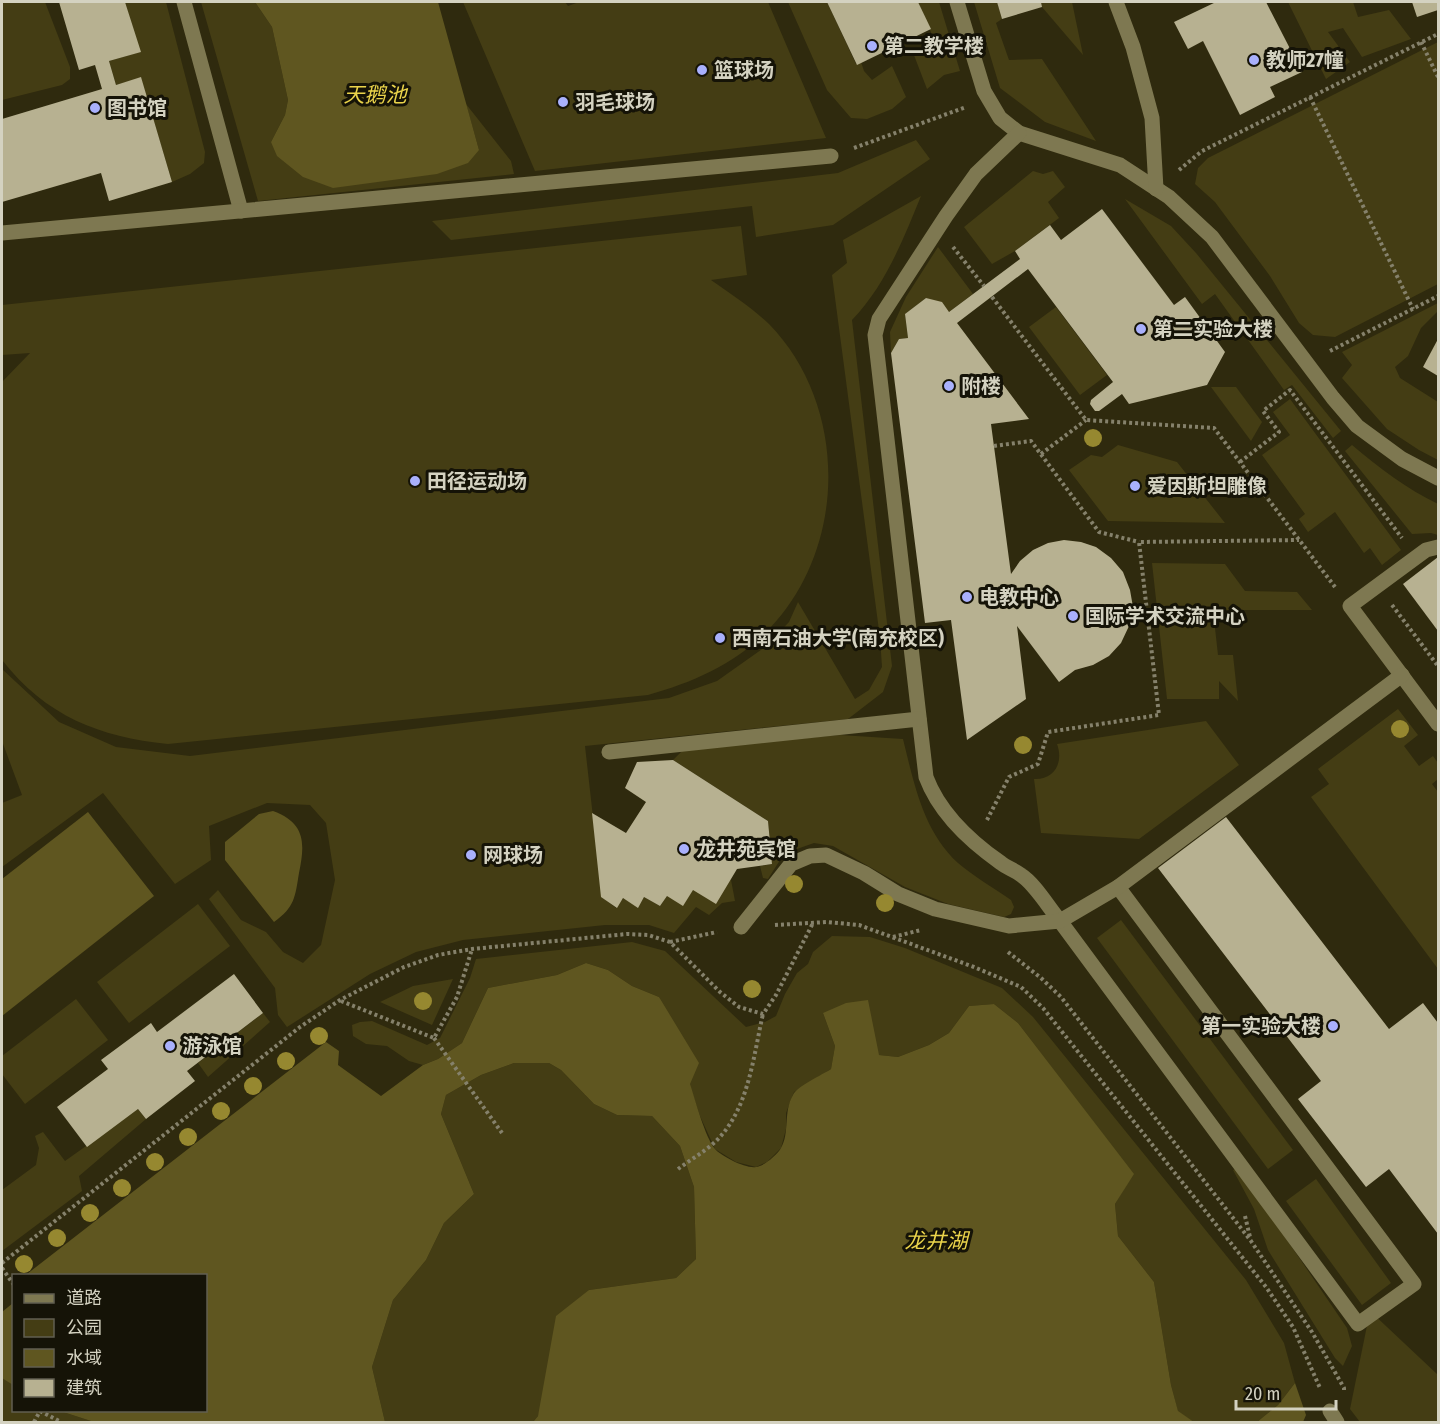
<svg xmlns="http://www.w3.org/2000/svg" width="1440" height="1424" font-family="'Fira Sans Condensed','Noto Sans SC',sans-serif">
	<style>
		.green { fill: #443d14 }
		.water { fill: #5f5620 }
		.building { fill: #b7b191 }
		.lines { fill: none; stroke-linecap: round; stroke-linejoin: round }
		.path { stroke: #85816b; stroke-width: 4; stroke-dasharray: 3 3; stroke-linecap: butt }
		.minor { stroke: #7e7851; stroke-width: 15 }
		.tree { fill: #968830 }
		.poi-dot { fill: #a9b0fc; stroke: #151307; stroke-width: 2 }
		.labels { text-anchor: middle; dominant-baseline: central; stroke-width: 6; stroke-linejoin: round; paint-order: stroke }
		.poi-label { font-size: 20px; font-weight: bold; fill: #d4d2c1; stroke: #151307; text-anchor: start }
		.water-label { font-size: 21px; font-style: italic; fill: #ebd44b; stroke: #151307 }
	</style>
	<rect width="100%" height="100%" fill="#2f2a0e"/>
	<g class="green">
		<path d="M2 2H45L70 67V79L62 85 2 100Z"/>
		<path d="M125 2H166L205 152 204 163 190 174 172 182 141 78 116 85 109 61 140 52Z"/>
		<path d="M201 2H255L272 27 288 100 285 115 271 142 479 150 466 104 511 161 514 174 258 201Z"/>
		<path d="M463 2H565L568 6 579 2H768L826 138 535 171Z"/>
		<path d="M788 2H827L856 64 861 62 864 71 872 80 892 66 906 97 892 109 867 119 851 118 827 90Z"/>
		<path d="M918 2H939L960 71 944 75 927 89 912 50 936 44Z"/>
		<path d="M974 2H997L1002 19 996 23 1009 60 1042 59 1096 141 1045 122 1000 88Z"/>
		<path d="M1041 2H1072L1083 55 1042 7Z"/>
		<path d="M1288 2H1353L1358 17 1389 10 1411 39 1362 57 1343 28 1328 32 1350 62 1326 79Z"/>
		<path d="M1438 42V284L1335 337 1313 335 1299 323 1270 276 1215 202 1195 184 1198 168 1208 158Z"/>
		<path d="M916 140 930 159 833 225 756 237 752 206 451 240 432 221 838 173Z"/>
		<path d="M1033 171 1043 174 1053 171 1065 187 1048 202 1059 218 1015 251 992 264 964 227Z"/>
		<path d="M921 196C903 240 885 286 852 320L892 666 883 692 848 719 585 746 602 897 616 908 623 898 638 907 644 897 660 906 667 896 731 880 735 901 722 903 709 915 696 907 674 933 649 925H605L463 940 416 952 370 974 287 1027 278 1015 275 988 209 899 218 890 241 920 266 932 283 952 303 963 321 945 335 880 326 823 310 805 267 803 209 826 211 860 175 884 103 793 2 867V803L22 795 2 741V669L59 722 116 747 190 756 669 698 717 681 765 647 789 622 798 602 855 699 869 690 882 667 880 638 832 275 847 263 843 240Z"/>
		<path d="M1125 199 1171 226 1196 253 1341 431 1333 438 1292 385 1284 390 1215 294 1202 304Z"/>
		<path d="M741 226 747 275 711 280C731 294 751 307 769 324 848 405 848 546 770 628 737 663 695 682 648 695L168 744C99 737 46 716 2 660V382L30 353 2 355V305Z"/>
		<path d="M938 247 973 294 949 312 926 298 905 314 908 338 899 339 891 353 890 332 906 297Z"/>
		<path d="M1438 303V311L1421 328 1408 356 1395 367 1400 378 1438 402V460L1419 450 1387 429 1342 378 1352 365 1342 352Z"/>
		<path d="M1056 307 1107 375 1080 395 1029 327Z"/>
		<path d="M1211 387H1236L1262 422 1251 441Z"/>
		<path d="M1290 399 1401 550 1382 565 1370 548 1364 553 1335 512 1308 532 1299 519 1305 514 1262 455 1290 435 1273 412Z"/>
		<path d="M1118 445 1177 462 1225 523 1108 521 1069 470 1091 455 1102 457Z"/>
		<path d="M1352 445C1379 468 1407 489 1438 504V535L1431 533 1412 534 1345 451Z"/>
		<path d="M1152 563 1225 564 1245 591 1297 592 1312 610H1213L1218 655H1233L1238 701 1219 681V699H1167Z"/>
		<path d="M1398 709 1418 735 1404 746 1419 766 1433 756 1438 763V779L1432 784 1438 792V969L1311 797 1329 784 1318 769Z"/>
		<path d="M1206 721 1239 765 1139 839 1041 833 1034 779C1054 780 1064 763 1057 744Z"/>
		<path d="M840 735 903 739C914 783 923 831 958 863 973 876 994 888 1011 900L1014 907 1011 914 1004 917 948 904 905 887 833 846 814 843 794 850 780 860 768 879 763 878 760 866 772 864 768 821 673 760 684 749Z"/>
		<path d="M198 904 230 946 129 1023 97 982Z"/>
		<path d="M1121 920 1293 1150 1268 1169 1097 938Z"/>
		<path d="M832 936 870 937 905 948 1002 988 1033 1017 1246 1280 1284 1343 1295 1383 1278 1405 1257 1422H1194L1178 1412 1171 1385 1154 1282 1118 1236 1115 1204 1133 1174 1018 1023 994 1004 969 1006 949 1033 929 1045 898 1057 879 1055 823 1013 835 1046 831 1069 794 1092 786 1113V1129L781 1148 767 1162 756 1167 736 1162 715 1149 700 1116 659 997 632 986 608 970 586 963 557 975 488 988 462 1043 438 1059 423 1065 409 1061 387 1046 366 1044 353 1036 352 1025 360 1022 372 1021 427 1045 440 1038 470 978 476 959 632 942 665 951 746 1027 765 1022 776 1016 785 994 797 973 808 964 813 952Z"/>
		<path d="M453 979 432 1025 380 1002 413 986Z"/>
		<path d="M76 999 108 1040 25 1104 2 1074V1056Z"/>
		<path d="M263 1013 270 1022 208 1077 198 1063Z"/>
		<path d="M514 1063H549L561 1070 594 1104 617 1115 652 1116 680 1146 694 1187 696 1259 676 1278 589 1290 538 1416 533 1422H385L372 1367 393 1300 426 1260 444 1223 474 1194 441 1114 446 1095 481 1075Z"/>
		<path d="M138 1109 146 1119 79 1176 82 1191 2 1251V1190L36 1165 39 1148 35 1136 43 1132 65 1161Z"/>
		<path d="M1238 1168 1347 1328 1352 1346 1343 1366 1335 1358 1268 1250 1254 1209 1233 1170Z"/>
		<path d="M1316 1179 1391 1283 1362 1305 1286 1201Z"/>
		<path d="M1370 1311 1438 1375V1422H1360L1350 1409Z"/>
		<path d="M3 1377 13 1385 14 1410 60 1411 94 1422H2Z"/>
	</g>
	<g class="water">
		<path d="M255 2H438L479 150 468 163 437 174 333 188 303 177 277 156 271 142 285 115 288 100 272 27Z"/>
		<path d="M273 811C306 823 305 844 299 873 295 897 295 907 274 922L225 860V842L259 814Z"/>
		<path d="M88 812 154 896 2 1016V879Z"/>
		<path d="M586 963 608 970 632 986 659 997 699 1063 690 1084C695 1099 705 1137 715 1149 721 1156 746 1169 756 1167 764 1166 777 1155 781 1148 790 1133 783 1112 793 1095 797 1086 822 1075 831 1069L835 1046 823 1013 846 1003 868 1000 879 1055 898 1057 929 1045 949 1033 969 1006 994 1004 1018 1023 1134 1174 1115 1204 1118 1236 1154 1282 1171 1385 1178 1411 1194 1422H533L538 1416 556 1316 589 1290 676 1278 696 1259 694 1187 680 1146 652 1116 617 1115 594 1104 561 1070 549 1063H514L481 1075 446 1095 441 1114 474 1194 444 1223 426 1260 393 1300 372 1367 385 1422H94L60 1411 206 1410V1276H28L27 1274 326 1042 339 1051 338 1065 381 1096 423 1065 438 1059 462 1043 488 988 557 975Z"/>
		<path d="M13 1303V1385L2 1378V1312Z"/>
		<path d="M1295 1383 1306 1415 1303 1422H1257L1278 1405Z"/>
	</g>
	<g class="building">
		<path d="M59 2H125L141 52 109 61 116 85 141 77 172 182 109 201 101 173 2 202V119L102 89 95 65 79 70Z"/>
		<path d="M827 2H918L931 29 857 65Z"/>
		<path d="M997 2H1041L1042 7 1002 19Z"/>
		<path d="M1216 2H1266L1302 72 1270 87 1275 97 1240 115 1203 41 1188 49 1174 22Z"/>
		<path d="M1412 2H1438V10L1417 17Z"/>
		<path d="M1102 209 1174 305 1185 297 1225 352 1207 385 1129 404 1122 394 1099 411H1095L1090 404 1091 400 1113 382 1028 269 957 323 1029 419 991 424 1011 574 1020 561 1033 550 1048 543 1064 540 1081 542 1096 547 1111 558 1123 572 1130 590 1133 607 1129 626 1121 643 1109 656 1093 665 1075 670 1059 682 1017 626 1026 699 967 740 951 620 925 623 891 353 899 339 908 338 905 314 926 298 942 302 949 312 1020 259 1015 251 1050 225 1061 240Z"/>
		<path d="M1438 339V376L1423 367Z"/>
		<path d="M1438 557V631L1403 584Z"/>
		<path d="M673 760 768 821 772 864 737 869 716 904 693 890 683 906 667 896 660 906 644 897 638 908 623 898 617 908 601 897 592 813 626 833 646 802 625 788 637 762Z"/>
		<path d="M1226 817 1389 1029 1423 1003 1438 1023V1234L1389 1169 1366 1187 1298 1099 1321 1081 1158 868Z"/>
		<path d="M234 974 263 1013 187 1071 195 1081 146 1119 138 1109 87 1147 57 1107 108 1069 101 1060 151 1023 157 1032Z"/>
	</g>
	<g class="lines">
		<g class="path">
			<path d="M1421 42 1438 77"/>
			<path d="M1310 97 1413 309"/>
			<path d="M854 148 966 107"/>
			<path d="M1179 170 1202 151 1438 34"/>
			<path d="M953 247 984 286"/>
			<path d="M992 297 1086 420 1214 428 1335 587"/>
			<path d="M1330 351 1438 296"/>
			<path d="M994 446 1031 441 1099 532 1139 542"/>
			<path d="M1041 454 1086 420"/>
			<path d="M1240 462 1279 432 1263 411 1290 390 1402 538"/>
			<path d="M1392 605 1438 666"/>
			<path d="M987 820 1009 777 1038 764 1048 732 1159 715 1139 542 1299 540"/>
			<path d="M775 925 827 922 859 925 974 967 1021 987 1043 1008 1266 1287 1293 1327 1320 1388"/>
			<path d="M893 937 921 930"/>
			<path d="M670 942 717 932"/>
			<path d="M1008 952 1041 978 1061 997 1251 1241 1312 1332 1344 1388V1391"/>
			<path d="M341 1001 434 1038 457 997 472 949"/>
			<path d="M434 1038 502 1133"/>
			<path d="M678 1169C690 1160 704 1152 715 1142 749 1110 753 1057 763 1014"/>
			<path d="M1245 1216 1250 1237"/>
			<path d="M2 1263 300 1027 340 1000 404 967 438 955 472 949 627 934 648 935 670 942 720 992 739 1007 763 1014 776 995 813 923"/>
			<path d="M2 1268 14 1285"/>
			<path d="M40 1411 61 1422"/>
			<path d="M34 1422 40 1411"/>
		</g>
		<g class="minor">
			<path d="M184 2 241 211"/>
			<path d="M957 2 984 91 1000 118 1019 133 1120 165 1169 197 1212 237 1333 398 1357 426 1402 459 1438 478"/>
			<path d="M1116 2 1133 47 1152 118 1156 189"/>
			<path d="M1019 133 976 174 946 216 879 319 875 335 926 777C939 812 971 842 1001 863 1007 868 1015 870 1021 875 1035 884 1049 908 1060 921L1358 1324 1414 1284 1118 887"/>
			<path d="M2 233 831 156"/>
			<path d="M1438 547 1426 550 1350 606 1438 724"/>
			<path d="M609 752 919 719"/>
			<path d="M741 927 791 864 810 856 826 855 864 873 898 894 935 909 1009 926 1060 921 1118 887 1402 675"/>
			<path d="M1330 1411 1337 1422"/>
		</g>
	</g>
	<g class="tree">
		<circle cx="1093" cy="438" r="9"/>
		<circle cx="1400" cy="729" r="9"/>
		<circle cx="1023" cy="745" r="9"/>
		<circle cx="794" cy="884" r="9"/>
		<circle cx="885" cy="903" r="9"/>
		<circle cx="752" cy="989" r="9"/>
		<circle cx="423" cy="1001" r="9"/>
		<circle cx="319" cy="1036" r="9"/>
		<circle cx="286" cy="1061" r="9"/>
		<circle cx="253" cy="1086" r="9"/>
		<circle cx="221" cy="1111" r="9"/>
		<circle cx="188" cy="1137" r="9"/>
		<circle cx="155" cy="1162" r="9"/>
		<circle cx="122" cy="1188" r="9"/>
		<circle cx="90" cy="1213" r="9"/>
		<circle cx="57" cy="1238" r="9"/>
		<circle cx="24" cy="1264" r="9"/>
	</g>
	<g class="poi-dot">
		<circle cx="872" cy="46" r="6"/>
		<circle cx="1254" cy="60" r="6"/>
		<circle cx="702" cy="70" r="6"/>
		<circle cx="563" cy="102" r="6"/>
		<circle cx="95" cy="108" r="6"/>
		<circle cx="1141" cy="329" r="6"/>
		<circle cx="949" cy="386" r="6"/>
		<circle cx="415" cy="481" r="6"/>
		<circle cx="1135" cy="486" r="6"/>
		<circle cx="967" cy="597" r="6"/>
		<circle cx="1073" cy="616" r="6"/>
		<circle cx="720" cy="638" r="6"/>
		<circle cx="684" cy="849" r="6"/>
		<circle cx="471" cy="855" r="6"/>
		<circle cx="1333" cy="1026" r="6"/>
		<circle cx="170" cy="1046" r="6"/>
	</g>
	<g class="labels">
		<g class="poi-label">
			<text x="884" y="46">第二教学楼</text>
			<text x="1266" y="60">教师27幢</text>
			<text x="714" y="70">篮球场</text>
			<text x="575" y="102">羽毛球场</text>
			<text x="107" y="108">图书馆</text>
			<text x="1153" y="329">第二实验大楼</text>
			<text x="961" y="386">附楼</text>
			<text x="427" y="481">田径运动场</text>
			<text x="1147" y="486">爱因斯坦雕像</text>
			<text x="979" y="597">电教中心</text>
			<text x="1085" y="616">国际学术交流中心</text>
			<text x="732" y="638">西南石油大学(南充校区)</text>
			<text x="696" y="849">龙井苑宾馆</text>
			<text x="483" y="855">网球场</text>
			<text x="1321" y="1026" text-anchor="end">第一实验大楼</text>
			<text x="182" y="1046">游泳馆</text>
		</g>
		<g class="water-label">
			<text x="375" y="95">天鹅池</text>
			<text x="936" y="1241">龙井湖</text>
		</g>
	</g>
	<rect width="1440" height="1424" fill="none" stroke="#d4d2c1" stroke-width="6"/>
	<rect x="12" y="1274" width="195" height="138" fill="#151307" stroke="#615f51" stroke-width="1.5"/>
	<rect x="24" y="1294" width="30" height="9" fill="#7e7851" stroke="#615f51" stroke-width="1.5"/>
	<text x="66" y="1304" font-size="18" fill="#d4d2c1">道路</text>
	<rect x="24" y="1319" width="30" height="18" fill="#443d14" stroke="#615f51" stroke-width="1.5"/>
	<text x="66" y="1334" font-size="18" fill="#d4d2c1">公园</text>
	<rect x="24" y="1349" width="30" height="18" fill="#5f5620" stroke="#615f51" stroke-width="1.5"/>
	<text x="66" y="1364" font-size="18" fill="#d4d2c1">水域</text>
	<rect x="24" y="1379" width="30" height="18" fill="#b7b191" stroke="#615f51" stroke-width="1.5"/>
	<text x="66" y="1394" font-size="18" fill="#d4d2c1">建筑</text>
	<path d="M1236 1400v9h100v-9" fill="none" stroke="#d4d2c1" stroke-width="3"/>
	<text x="1245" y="1400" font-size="18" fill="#d4d2c1" stroke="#151307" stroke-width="4.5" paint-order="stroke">20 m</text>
</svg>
